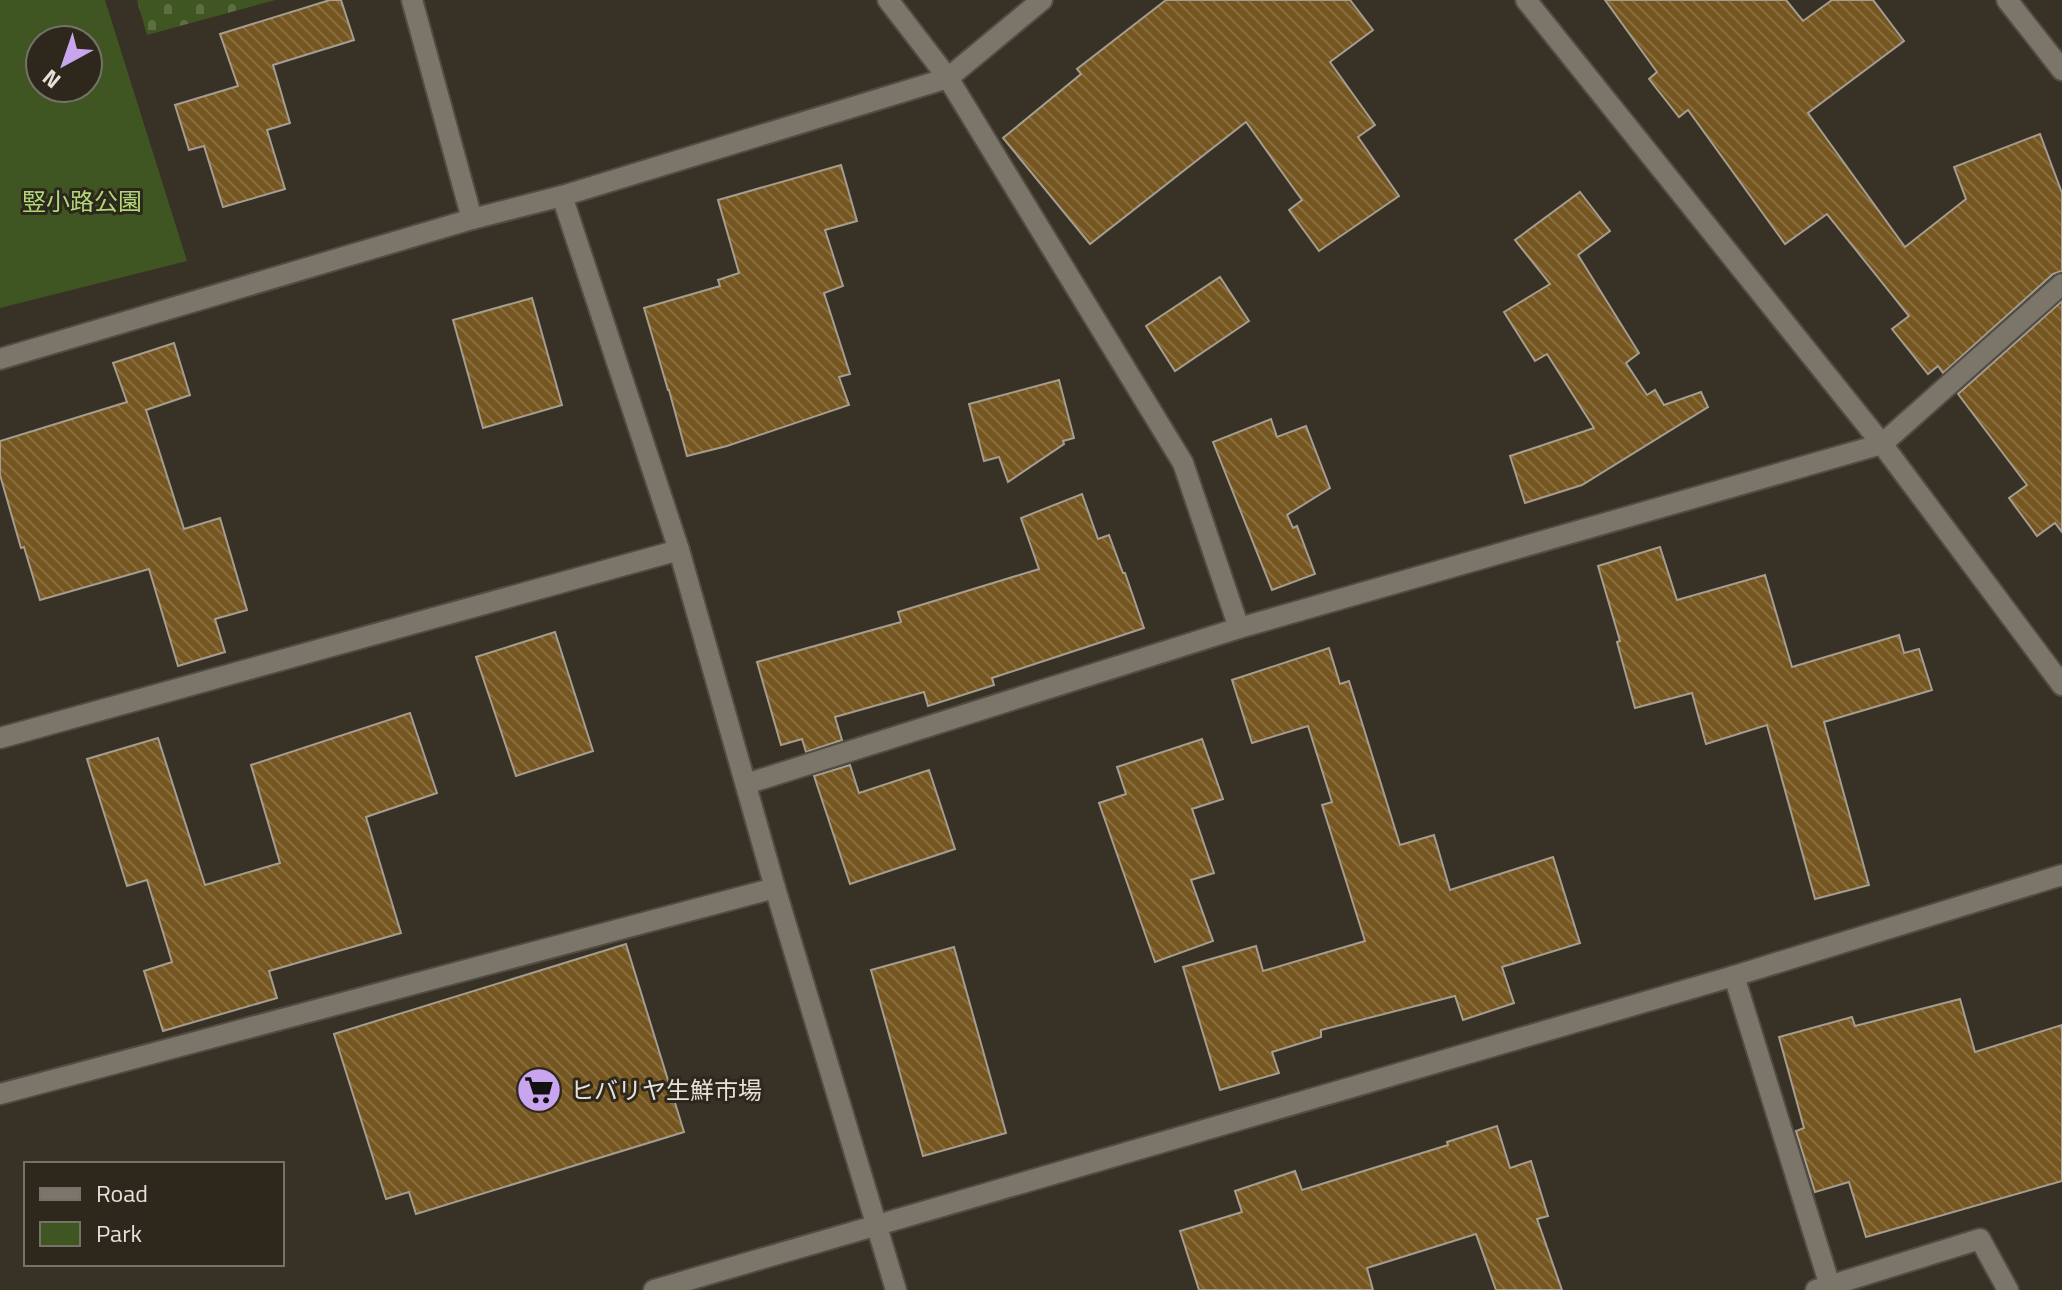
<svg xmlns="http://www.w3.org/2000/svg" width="2062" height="1290" font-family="'Titillium Web','Noto Sans JP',sans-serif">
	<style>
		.cemetery { fill: url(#cemetery-stones) }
		.park { fill: #405622; fill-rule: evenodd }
		.building { fill: url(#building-back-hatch); stroke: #a69d91; stroke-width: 2 }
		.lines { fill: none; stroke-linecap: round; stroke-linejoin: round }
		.minor-casing { stroke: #524d43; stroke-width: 24 }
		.minor { stroke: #7c7569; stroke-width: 20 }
		.labels { text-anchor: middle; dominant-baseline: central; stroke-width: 6; stroke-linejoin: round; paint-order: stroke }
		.park-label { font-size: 24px; fill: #afd879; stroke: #2d271c }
		.poi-label { font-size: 24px; fill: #e6e2db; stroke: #2d271c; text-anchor: start }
	</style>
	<defs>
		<pattern id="cemetery-stones" width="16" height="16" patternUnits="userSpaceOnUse" patternTransform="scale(2)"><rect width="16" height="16" fill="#405622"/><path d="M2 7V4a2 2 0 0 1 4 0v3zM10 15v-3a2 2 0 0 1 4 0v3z" fill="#5c6e42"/></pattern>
		<pattern id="building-back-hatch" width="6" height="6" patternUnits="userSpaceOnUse" patternTransform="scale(2)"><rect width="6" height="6" fill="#755620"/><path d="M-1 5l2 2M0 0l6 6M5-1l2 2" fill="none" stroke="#896e40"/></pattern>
	</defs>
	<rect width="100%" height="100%" fill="#373126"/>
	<path class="cemetery" d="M137 0H275L147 35Z"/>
	<path class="park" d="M0 0H105L187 261 0 308ZM40 40H88V88H40Z"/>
	<g class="building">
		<path d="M330 0H341L354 40 273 65 290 123 267 130 285 189 223 207 204 146 189 150 175 105 238 86 220 34Z"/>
		<path d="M1166 0H1350L1373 30 1330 62 1375 125 1358 137 1399 196 1319 251 1289 210 1302 200 1246 122 1090 244 1003 138 1081 74 1077 69Z"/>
		<path d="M1605 0H1786L1803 21 1832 0H1873L1904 41 1808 113 1905 247 1966 199 1954 167 2040 134 2062 193V271L2053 274 1943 373 1938 366 1928 374 1892 329 1909 316 1827 214 1785 244 1688 110 1679 117 1649 79 1657 72Z"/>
		<path d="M841 165 857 221 825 230 843 286 824 293 850 374 839 377 849 405 727 446 687 456 669 390H668L644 308 720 286 718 280 739 273 718 200Z"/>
		<path d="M1580 192 1610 231 1578 255 1639 353 1626 363 1647 395 1655 390 1664 405 1701 392 1708 407 1582 485 1525 503 1510 456 1594 428 1547 354 1535 361 1504 312 1550 284 1515 240Z"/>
		<path d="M1220 277 1249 321 1175 371 1146 326Z"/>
		<path d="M532 298 562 405 483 428 453 320Z"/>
		<path d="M2062 301V532L2055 523 2037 536 2009 498 2027 485 1958 394Z"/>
		<path d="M174 343 190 395 146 410 184 529 220 518 247 610 215 619 225 652 178 666 149 569 40 600 24 547 21 548 0 475V441L127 402 113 363Z"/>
		<path d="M1059 380 1074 438 1063 441 1064 444 1008 482 999 457 984 461 969 404Z"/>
		<path d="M1271 419 1277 437 1306 426 1330 488 1287 515 1293 528 1297 526 1315 574 1272 590 1213 442Z"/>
		<path d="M1082 494 1098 539 1109 535 1123 573H1125L1144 628 992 678 994 685 928 706 924 692 835 717 842 740 806 752 802 739 781 745 757 662 901 622 898 612 1039 569 1021 518Z"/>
		<path d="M1660 547 1677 600 1765 575 1792 667 1899 635 1904 653 1919 649 1932 690 1824 722 1869 885 1815 899 1767 725 1706 744 1692 693 1635 708 1617 642 1620 641 1598 566Z"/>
		<path d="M555 632 593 751 516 776 476 657Z"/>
		<path d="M1329 648 1340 684 1349 681 1400 845 1434 835 1450 890 1553 857 1580 943 1502 967 1514 1003 1463 1020 1455 996 1321 1030V1037L1272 1052 1279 1073 1220 1090 1183 967 1256 946 1263 971 1365 941 1322 805 1332 802 1308 726 1252 743 1232 680Z"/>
		<path d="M410 713 437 793 366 817 401 933 269 971 277 998 163 1031 144 971 172 962 147 880 127 886 87 759 158 738 205 885 280 863 251 765Z"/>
		<path d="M1202 739 1223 799 1192 809 1214 873 1191 880 1213 941 1155 962 1099 803 1126 794 1117 767Z"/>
		<path d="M850 765 859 793 929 770 955 849 850 884 814 776Z"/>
		<path d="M626 944 684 1132 416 1214 409 1192 386 1199 334 1034Z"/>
		<path d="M954 947 1006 1133 923 1156 871 970Z"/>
		<path d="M1960 999 1975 1052 2062 1025V1181L1866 1237 1849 1182 1815 1192 1796 1131 1804 1128 1779 1037 1852 1017 1855 1026Z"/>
		<path d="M1497 1126 1510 1168 1531 1161 1548 1216 1537 1219 1562 1290H1496L1476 1234 1367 1268 1373 1290H1199L1180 1231 1242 1212 1235 1191 1295 1171 1302 1190 1448 1145 1447 1142Z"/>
	</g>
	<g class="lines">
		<g class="minor-casing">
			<g id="minor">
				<path d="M412 0 472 219"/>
				<path d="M888 0 948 78 1183 463 1239 628"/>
				<path d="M1526 0 1882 444 2062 685"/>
				<path d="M2007 0 2062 70"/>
				<path d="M562 196 679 550 775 888 896 1290"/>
				<path d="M0 359 472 219 562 196 948 78 1042 0"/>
				<path d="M0 738 679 550"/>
				<path d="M746 784 1239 628 1882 444 2062 284"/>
				<path d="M1734 976 1830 1286"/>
				<path d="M0 1094 775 888"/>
				<path d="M654 1290 1734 976 2062 875"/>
				<path d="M1816 1290 1980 1239 2008 1290"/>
			</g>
		</g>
		<use href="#minor" class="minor"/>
	</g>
	<defs>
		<g id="supermarket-disc" transform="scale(2.3)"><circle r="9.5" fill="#c8a5ee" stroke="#2d271c"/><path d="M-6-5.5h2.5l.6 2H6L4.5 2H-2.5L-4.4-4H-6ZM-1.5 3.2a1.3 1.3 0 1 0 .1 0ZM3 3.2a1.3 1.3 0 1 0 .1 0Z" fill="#111"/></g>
	</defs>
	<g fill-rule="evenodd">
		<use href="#supermarket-disc" x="539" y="1090"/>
	</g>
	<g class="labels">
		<g class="park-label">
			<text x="82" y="201">竪小路公園</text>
		</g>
		<g class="poi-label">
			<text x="570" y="1090">ヒバリヤ生鮮市場</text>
		</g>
	</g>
	<rect x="24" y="1162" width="260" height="104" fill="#2d271c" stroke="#777268" stroke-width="2"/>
	<rect x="40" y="1188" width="40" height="12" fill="#7c7569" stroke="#777268" stroke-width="2"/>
	<text x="96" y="1202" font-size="24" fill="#e6e2db">Road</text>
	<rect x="40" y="1222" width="40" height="24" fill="#405622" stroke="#777268" stroke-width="2"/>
	<text x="96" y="1242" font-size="24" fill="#e6e2db">Park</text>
	<g transform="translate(64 64) rotate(220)"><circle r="38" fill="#2d271c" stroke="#777268" stroke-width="2"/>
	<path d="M0-6L14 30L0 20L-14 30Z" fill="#c8a5ee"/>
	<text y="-12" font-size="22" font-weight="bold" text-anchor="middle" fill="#e6e2db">N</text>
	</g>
</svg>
